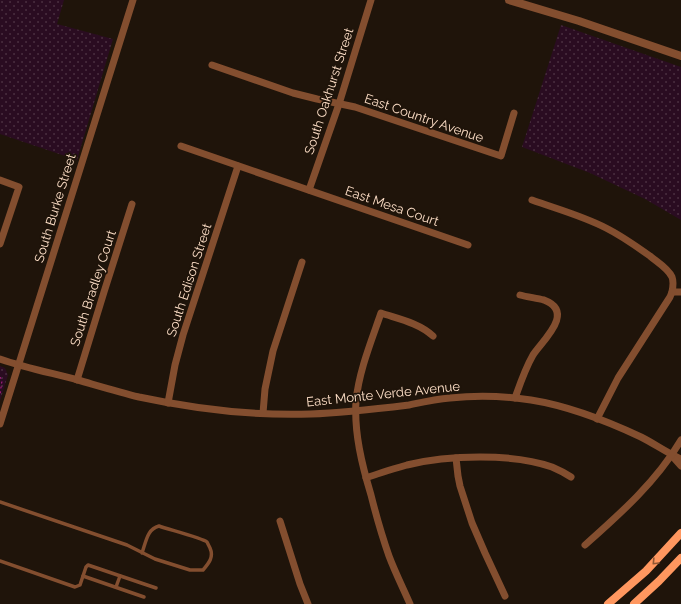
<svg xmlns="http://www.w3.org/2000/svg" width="681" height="604" font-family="Raleway,sans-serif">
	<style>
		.grass { fill: url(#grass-dots) }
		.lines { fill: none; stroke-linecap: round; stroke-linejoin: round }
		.path { stroke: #bb2092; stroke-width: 1; stroke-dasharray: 2 3; stroke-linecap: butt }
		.service { stroke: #834e2f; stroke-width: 3.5 }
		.minor { stroke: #834e2f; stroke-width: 7 }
		.tertiary { stroke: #834e2f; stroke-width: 8 }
		.secondary { stroke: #ff975f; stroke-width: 8 }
		.oneway { stroke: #8f5634 }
		.labels { text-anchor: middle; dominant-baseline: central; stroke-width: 3.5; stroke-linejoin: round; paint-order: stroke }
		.street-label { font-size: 13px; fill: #ffe0c8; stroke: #1f140a }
	</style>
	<defs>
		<pattern id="grass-dots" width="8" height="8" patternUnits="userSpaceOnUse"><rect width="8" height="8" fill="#2a0c21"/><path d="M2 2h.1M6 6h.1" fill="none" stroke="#4a2f40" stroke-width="1.8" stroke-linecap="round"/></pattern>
	</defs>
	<rect width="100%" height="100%" fill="#1f140a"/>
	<g class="grass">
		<path d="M0 0H64L57 24 113 39 77 160 0 134Z"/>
		<path d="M561 25 681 67V220L645 199 590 173 522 147Z"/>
		<path d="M0 366 5 368 8 375 0 401Z"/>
	</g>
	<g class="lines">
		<path class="path" d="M0 377 2 381 0 394"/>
		<g class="service">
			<path d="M0 502 127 545 155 559 190 570H203C209 563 214 557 210 548 209 546 208 544 207 542 202 538 167 529 159 526 147 529 146 542 142 553"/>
			<path d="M0 561 75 587 80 585 86 567 88 565 156 588"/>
			<path d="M83 576 144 597"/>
			<path d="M116 587 120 576"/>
		</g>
		<g class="minor">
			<path d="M212 65 293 93 317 99 355 107 501 156 514 113"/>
			<path d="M181 146 468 245"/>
			<path d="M0 180 19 187 0 244"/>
			<path d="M309 190 339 104 371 0"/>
			<path d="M532 200C557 209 583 216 606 228 622 236 636 246 650 256 657 262 668 268 672 277 674 282 673 287 672 292H681"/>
			<path d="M0 359C26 368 52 373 78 380 99 386 119 392 139 397 195 409 253 416 311 414 343 413 376 409 409 405 423 402 436 399 450 398 477 395 505 396 531 400 569 406 607 421 641 437 655 444 667 453 681 459"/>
			<path d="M77 380 104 292 132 204"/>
			<path d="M515 398C520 384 525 369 533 355 542 341 576 312 544 300 536 298 527 297 520 295"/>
			<path d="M168 403 175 365 183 335 238 166"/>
			<path d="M263 413 265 389 273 351 302 262"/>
			<path d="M597 419 618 378 670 297 672 292"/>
			<path d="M0 424 133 0"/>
			<path d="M673 457 681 466"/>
			<path d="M456 458 458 476 460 486 472 523 485 553 505 596"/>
			<path d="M366 478C379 473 393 469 407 465 447 455 513 453 552 467 559 470 565 473 571 477"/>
			<path d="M280 521 300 584 308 604"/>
			<path d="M585 545C621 513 657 481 681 440"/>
			<path d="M410 604C403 588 395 572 389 556 382 536 376 515 371 495 362 465 354 433 356 401 359 371 371 342 381 313 399 319 419 323 433 336"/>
		</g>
		<path class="tertiary" d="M509 0 579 21 681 56"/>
		<g class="secondary">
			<path d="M608 604 646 571 681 533"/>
			<path d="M634 604 659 581 681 558"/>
		</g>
	</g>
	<defs><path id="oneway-chevron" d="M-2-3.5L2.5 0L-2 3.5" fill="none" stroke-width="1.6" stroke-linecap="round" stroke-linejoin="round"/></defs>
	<use class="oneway" href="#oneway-chevron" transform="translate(655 562) rotate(134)"/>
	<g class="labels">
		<g class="street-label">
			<text transform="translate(329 91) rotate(-72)">South Oakhurst Street</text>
			<text transform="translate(424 118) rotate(19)">East Country Avenue</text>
			<text transform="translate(392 206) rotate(19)">East Mesa Court</text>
			<text transform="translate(55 208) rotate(-73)">South Burke Street</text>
			<text transform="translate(189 280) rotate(-72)">South Edison Street</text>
			<text transform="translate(93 288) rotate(-72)">South Bradley Court</text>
			<text transform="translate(383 394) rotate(-6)">East Monte Verde Avenue</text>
		</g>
	</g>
</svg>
